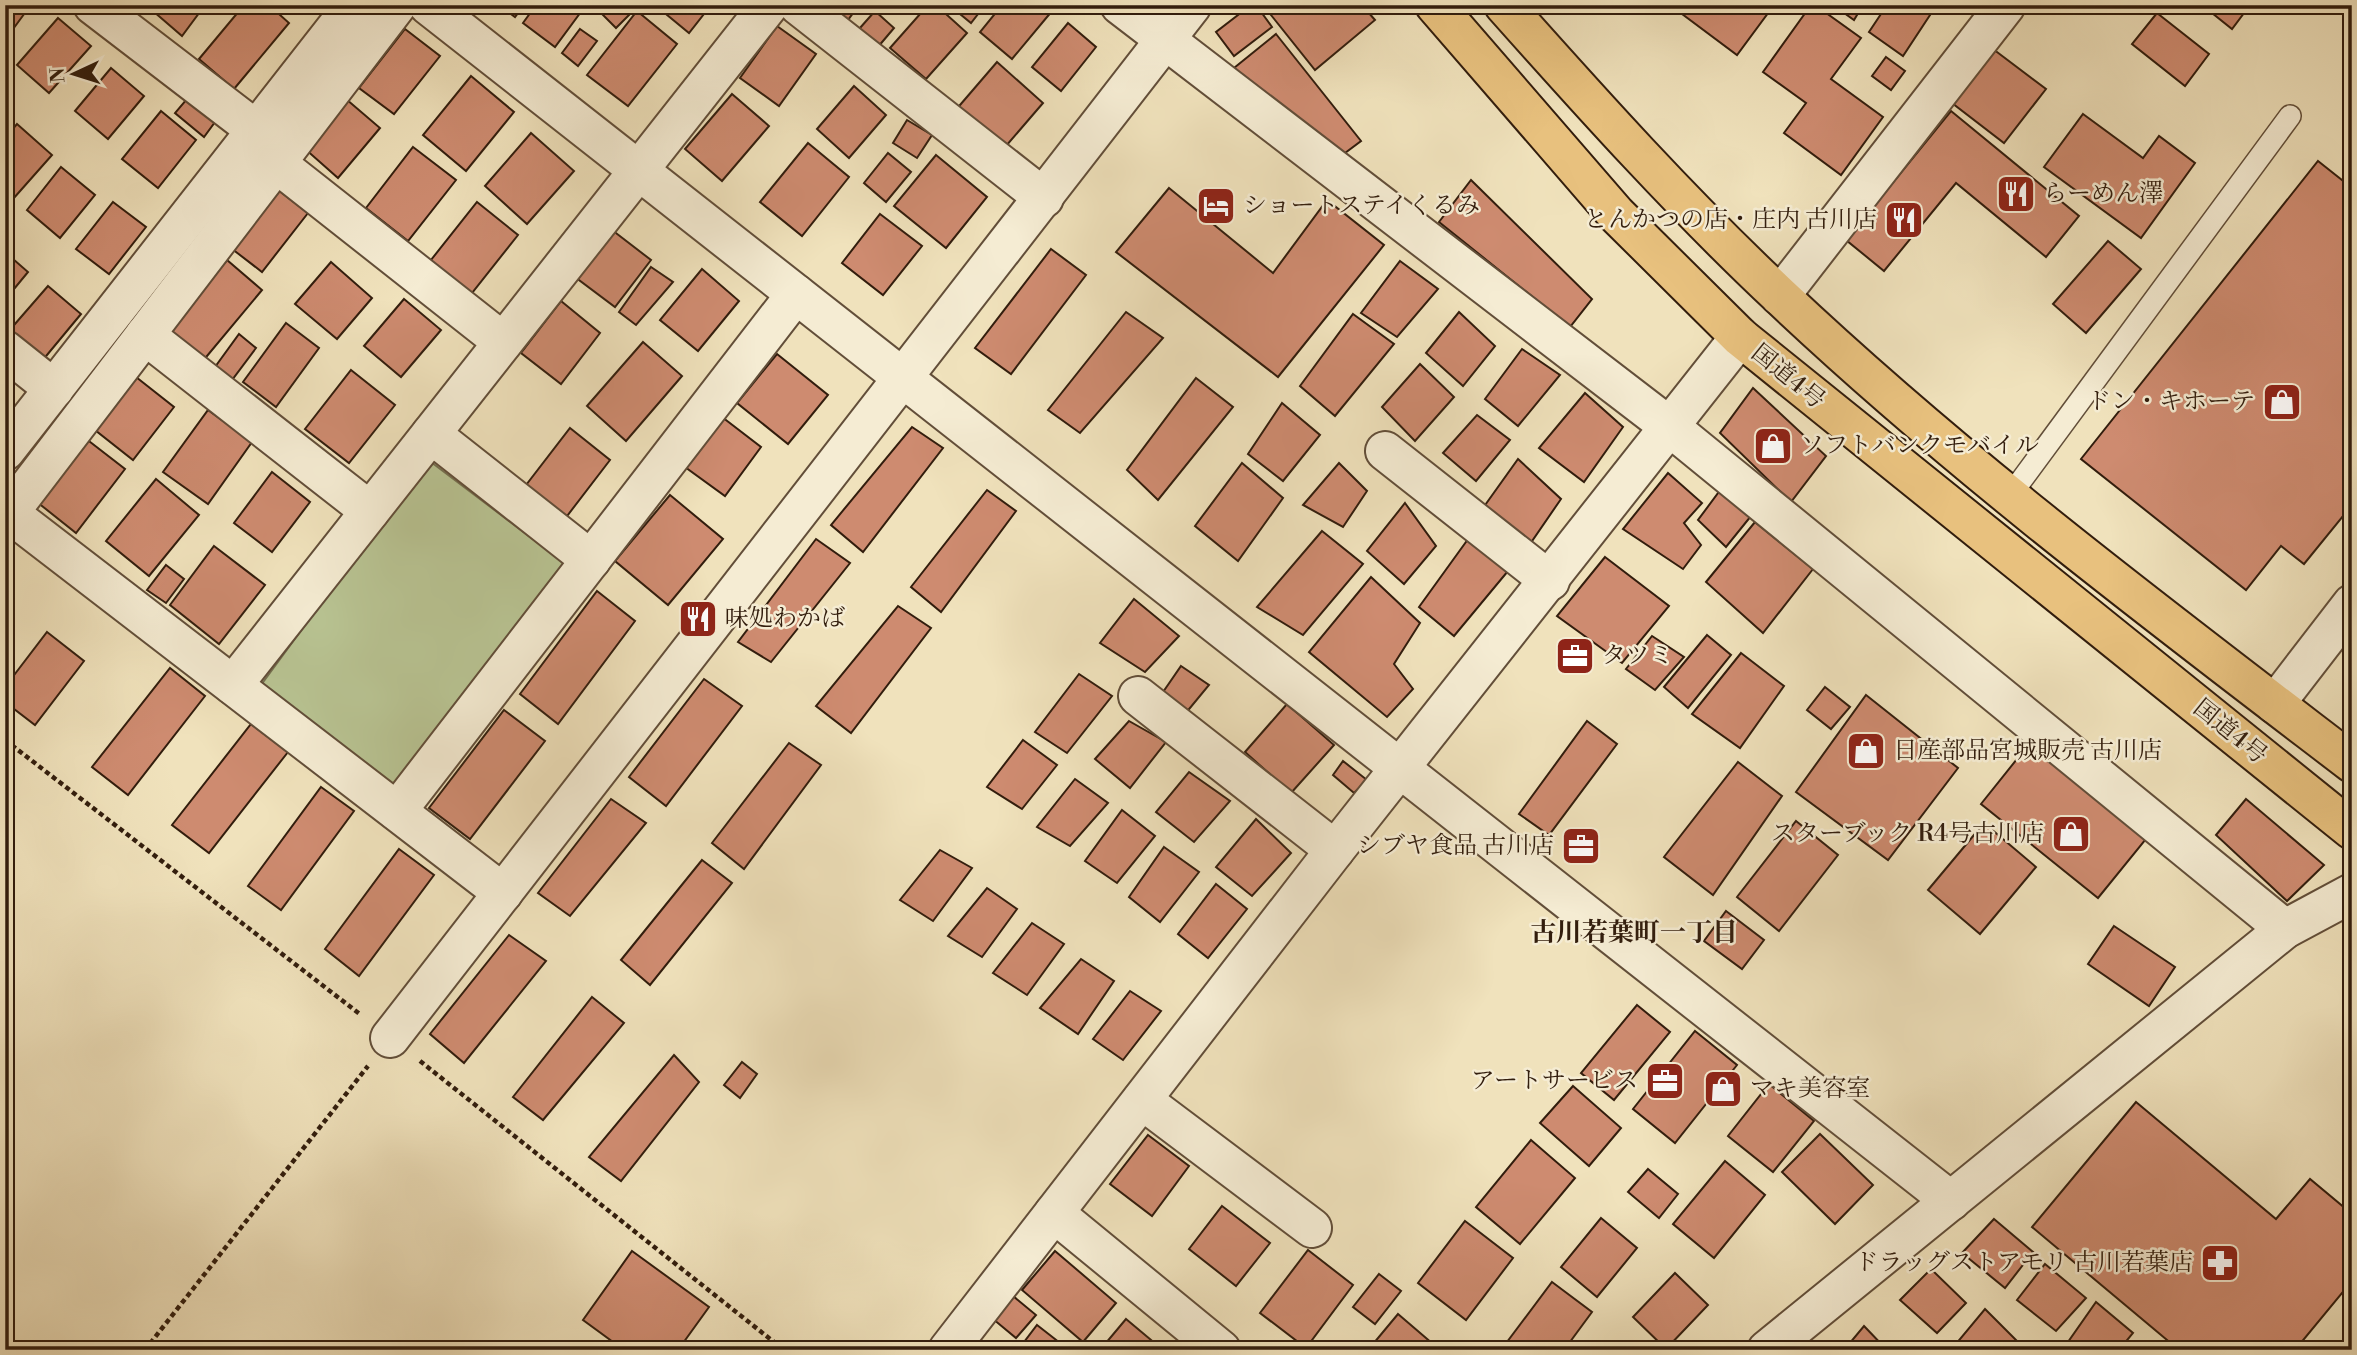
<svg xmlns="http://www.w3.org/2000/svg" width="2357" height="1355" font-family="'Libre Bodoni','Noto Serif JP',serif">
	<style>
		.green { fill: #b8c392; stroke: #757050; stroke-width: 2 }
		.building { fill: #ce8b70; stroke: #321d0d; stroke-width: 2 }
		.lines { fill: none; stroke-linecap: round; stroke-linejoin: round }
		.lane-casing { stroke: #624e39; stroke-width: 24 }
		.street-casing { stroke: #624e39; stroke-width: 42 }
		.highway-casing { stroke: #321d0d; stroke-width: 42 }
		.path { stroke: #321d0d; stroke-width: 4.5; stroke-dasharray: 5 3.5; stroke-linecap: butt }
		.lane { stroke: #f5ecd3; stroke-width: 21 }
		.street { stroke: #f5ecd3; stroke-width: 38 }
		.highway { stroke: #e8c17e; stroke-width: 38 }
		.labels { text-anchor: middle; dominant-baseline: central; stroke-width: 5; stroke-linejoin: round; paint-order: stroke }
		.poi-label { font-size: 24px; fill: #321d0d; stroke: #f5ecd3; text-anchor: start }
		.street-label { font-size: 24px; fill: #321d0d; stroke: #f5ecd3 }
		.neighbourhood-label { font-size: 26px; font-weight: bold; fill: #321d0d; stroke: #f5ecd3 }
	</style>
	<rect width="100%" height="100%" fill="#f0e2bc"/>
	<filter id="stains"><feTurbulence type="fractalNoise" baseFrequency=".00286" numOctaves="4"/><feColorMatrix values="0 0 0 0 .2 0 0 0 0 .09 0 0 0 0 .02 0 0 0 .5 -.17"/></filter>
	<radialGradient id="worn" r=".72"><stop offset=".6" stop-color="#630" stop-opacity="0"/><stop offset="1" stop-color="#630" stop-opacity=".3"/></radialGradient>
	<path class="green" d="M427 459 566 564 391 789 261 685Z"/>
	<g class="building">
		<path d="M5 5 30 6 5 40Z"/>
		<path d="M146 5H205L182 36Z"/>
		<path d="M244 5H269L289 23 234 89 199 59Z"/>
		<path d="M285 5H300L294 12Z"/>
		<path d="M499 5H524L515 17Z"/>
		<path d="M536 5H586L555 47 523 23Z"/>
		<path d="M604 5H637L638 6 616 28 599 11Z"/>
		<path d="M655 5H711L689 33Z"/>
		<path d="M821 5H859L845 24Z"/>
		<path d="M928 5H936L967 33 926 79 890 48Z"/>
		<path d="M949 5H985L971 23Z"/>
		<path d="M1002 5H1045L1052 11 1012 59 980 32Z"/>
		<path d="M1251 5H1256L1272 27 1234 56 1216 32Z"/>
		<path d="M1263 5H1362L1375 20 1315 70Z"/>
		<path d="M1670 5H1774L1737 55Z"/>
		<path d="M1811 5H1815L1861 38 1831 79 1883 117 1841 175 1784 133 1806 103 1763 72Z"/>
		<path d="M1833 5H1863L1854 20Z"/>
		<path d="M1887 5H1922L1932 12 1903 56 1869 32Z"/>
		<path d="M2202 5H2250L2232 29Z"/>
		<path d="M637 11 677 44 628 106 587 75Z"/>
		<path d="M875 11 894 28 872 54 852 37Z"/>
		<path d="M2157 13 2209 54 2185 86 2132 44Z"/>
		<path d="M58 18 91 46 49 93 17 65Z"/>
		<path d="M1068 23 1096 47 1061 91 1032 67Z"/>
		<path d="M777 26 816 54 779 106 740 78Z"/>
		<path d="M405 29 440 56 394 114 359 88Z"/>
		<path d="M580 29 597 41 578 66 562 53Z"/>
		<path d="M1276 34 1361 141 1341 156 1234 68Z"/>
		<path d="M1993 49 2046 89 2004 143 1952 103Z"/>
		<path d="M1886 57 1905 71 1891 90 1872 76Z"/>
		<path d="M997 62 1043 103 1000 153 954 112Z"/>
		<path d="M111 68 144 96 108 139 75 111Z"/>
		<path d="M471 76 514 112 466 171 423 135Z"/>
		<path d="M854 86 886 115 849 158 817 129Z"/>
		<path d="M732 94 769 126 722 181 685 149Z"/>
		<path d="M346 99 380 128 338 178 304 148Z"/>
		<path d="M186 100 215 122 204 137 175 113Z"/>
		<path d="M161 111 196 140 158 188 122 159Z"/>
		<path d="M1951 111 2079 216 2046 257 1956 183 1884 271 1846 240Z"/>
		<path d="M2083 114 2143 158 2159 136 2195 163 2141 238 2044 167Z"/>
		<path d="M907 120 932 135 917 158 893 143Z"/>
		<path d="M17 124 52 155 13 199 5 192V138Z"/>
		<path d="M531 133 574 171 527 224 485 186Z"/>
		<path d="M808 143 849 177 802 236 760 202Z"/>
		<path d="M413 147 456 180 408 241 366 208Z"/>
		<path d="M888 153 911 172 886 202 864 183Z"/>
		<path d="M936 155 987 197 946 248 894 206Z"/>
		<path d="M2318 161 2352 188V505L2304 564 2281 546 2246 590 2081 459Z"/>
		<path d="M61 167 95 195 60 238 27 210Z"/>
		<path d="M1471 180 1592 299 1570 327 1439 222Z"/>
		<path d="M273 186 308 213 262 272 227 245Z"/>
		<path d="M1169 188 1273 273 1327 200 1384 245 1278 377 1116 252Z"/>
		<path d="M113 202 146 227 109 274 76 249Z"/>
		<path d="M477 202 518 235 468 298 427 265Z"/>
		<path d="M880 214 922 246 883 295 842 263Z"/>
		<path d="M612 230 651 260 615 307 575 277Z"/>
		<path d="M2108 241 2141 269 2086 333 2053 304Z"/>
		<path d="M1051 249 1086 275 1011 374 975 348Z"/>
		<path d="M5 252 28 272 5 300Z"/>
		<path d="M227 260 262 290 202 362 166 332Z"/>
		<path d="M1400 261 1438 289 1397 337 1361 313Z"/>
		<path d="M331 262 372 298 337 339 295 304Z"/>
		<path d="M651 267 673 282 636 325 619 312Z"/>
		<path d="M702 269 739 301 698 351 660 320Z"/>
		<path d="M48 286 81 314 42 361 8 332Z"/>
		<path d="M404 299 441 330 401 377 364 346Z"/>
		<path d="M561 301 600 333 561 384 521 353Z"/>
		<path d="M1126 312 1163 338 1080 433 1048 410Z"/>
		<path d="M1459 312 1495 346 1463 386 1426 353Z"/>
		<path d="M1353 314 1394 344 1335 416 1300 386Z"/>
		<path d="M286 323 319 348 276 407 243 382Z"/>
		<path d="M239 334 256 348 232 380 215 367Z"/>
		<path d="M643 342 682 376 626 441 587 406Z"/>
		<path d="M1522 349 1560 375 1518 426 1485 399Z"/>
		<path d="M777 354 828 395 788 444 737 403Z"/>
		<path d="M1420 364 1454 397 1415 441 1382 407Z"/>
		<path d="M351 370 395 405 349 463 305 429Z"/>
		<path d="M136 377 174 407 133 460 95 430Z"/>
		<path d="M1196 378 1233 407 1158 500 1127 470Z"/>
		<path d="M1753 388 1826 456 1791 502 1720 433Z"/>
		<path d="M1585 393 1623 427 1584 482 1539 448Z"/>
		<path d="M1282 403 1320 435 1283 481 1248 454Z"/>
		<path d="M208 410 252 442 208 504 163 472Z"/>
		<path d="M1477 415 1510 440 1476 481 1443 453Z"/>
		<path d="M722 417 761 447 725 496 685 467Z"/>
		<path d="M912 427 943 448 863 552 831 525Z"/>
		<path d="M570 428 610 460 564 520 523 489Z"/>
		<path d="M85 438 125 469 76 533 37 502Z"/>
		<path d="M1518 459 1561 499 1530 544 1483 508Z"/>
		<path d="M1242 463 1283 498 1238 561 1195 526Z"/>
		<path d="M1339 463 1367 491 1343 527 1303 505Z"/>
		<path d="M272 472 310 502 272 552 234 523Z"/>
		<path d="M1668 473 1702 503 1684 523 1701 545 1683 569 1623 529Z"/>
		<path d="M156 479 199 515 149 576 106 541Z"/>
		<path d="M1721 489 1751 516 1726 547 1698 520Z"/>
		<path d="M987 490 1016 511 941 612 911 587Z"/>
		<path d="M670 495 723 539 668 605 615 561Z"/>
		<path d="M1405 503 1436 546 1404 584 1367 551Z"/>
		<path d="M1755 522 1813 569 1763 633 1706 582Z"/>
		<path d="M1322 531 1363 564 1303 635 1257 607Z"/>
		<path d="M1471 535 1508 571 1454 636 1419 607Z"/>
		<path d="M816 539 850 563 771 662 738 642Z"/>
		<path d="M214 546 265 585 219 644 170 605Z"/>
		<path d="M1605 557 1669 606 1622 663 1557 616Z"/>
		<path d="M166 565 184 579 166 603 147 590Z"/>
		<path d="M1371 577 1420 623 1394 664 1413 689 1387 717 1309 652Z"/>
		<path d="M597 591 635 621 558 724 520 694Z"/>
		<path d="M1134 599 1179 636 1145 672 1100 643Z"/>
		<path d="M898 606 931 628 851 733 816 706Z"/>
		<path d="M47 632 84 661 35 725 5 702V687Z"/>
		<path d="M1707 635 1731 655 1688 708 1664 687Z"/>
		<path d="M1652 636 1684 657 1655 690 1626 669Z"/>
		<path d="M1741 653 1784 686 1740 748 1692 714Z"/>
		<path d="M1181 666 1209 685 1185 714 1161 695Z"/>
		<path d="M170 668 205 696 128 795 92 767Z"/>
		<path d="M1079 674 1112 696 1067 753 1035 732Z"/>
		<path d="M704 679 742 706 666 806 629 777Z"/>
		<path d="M1825 687 1850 707 1831 729 1807 710Z"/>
		<path d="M1866 695 1958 768 1888 860 1796 792Z"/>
		<path d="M1287 704 1334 745 1291 793 1245 752Z"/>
		<path d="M504 710 545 741 470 839 429 808Z"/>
		<path d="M1129 721 1166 742 1130 788 1095 759Z"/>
		<path d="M1587 721 1617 744 1549 835 1519 814Z"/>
		<path d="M251 724 288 752 209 853 172 825Z"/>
		<path d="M1023 740 1057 765 1022 809 987 787Z"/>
		<path d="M789 743 821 765 744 869 712 843Z"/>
		<path d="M2029 744 2146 839 2098 898 1981 804Z"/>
		<path d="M1343 761 1367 780 1354 793 1333 775Z"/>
		<path d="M1738 762 1782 796 1713 895 1664 857Z"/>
		<path d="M1189 772 1230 801 1194 842 1156 812Z"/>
		<path d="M1075 779 1108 803 1070 846 1037 827Z"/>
		<path d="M321 787 354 811 281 910 248 886Z"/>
		<path d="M611 799 646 823 570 916 538 893Z"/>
		<path d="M2246 799 2324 865 2287 901 2216 835Z"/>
		<path d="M1122 810 1155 836 1117 883 1085 861Z"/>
		<path d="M1256 819 1291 853 1252 896 1216 867Z"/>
		<path d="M1796 821 1838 855 1779 931 1737 897Z"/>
		<path d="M1984 823 2036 867 1980 934 1928 890Z"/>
		<path d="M1164 847 1199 872 1160 922 1129 897Z"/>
		<path d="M399 849 434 875 359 976 325 949Z"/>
		<path d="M940 850 972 868 933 921 900 900Z"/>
		<path d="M702 860 732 883 650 985 621 960Z"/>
		<path d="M1216 884 1247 909 1208 958 1178 934Z"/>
		<path d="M987 888 1017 909 982 957 948 936Z"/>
		<path d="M1726 911 1764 940 1742 969 1704 941Z"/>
		<path d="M1032 923 1064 944 1027 995 993 973Z"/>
		<path d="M2114 926 2175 967 2149 1006 2088 964Z"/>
		<path d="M509 935 546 961 464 1063 430 1034Z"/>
		<path d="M1081 959 1114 981 1078 1034 1040 1008Z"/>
		<path d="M1130 991 1161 1011 1123 1060 1093 1039Z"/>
		<path d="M592 997 624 1023 543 1120 513 1097Z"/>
		<path d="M1637 1005 1670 1032 1614 1100 1581 1073Z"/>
		<path d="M1695 1031 1737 1065 1675 1143 1633 1109Z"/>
		<path d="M674 1055 699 1082 621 1181 589 1157Z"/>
		<path d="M742 1062 757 1074 740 1098 724 1085Z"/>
		<path d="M1769 1084 1814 1121 1773 1172 1728 1136Z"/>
		<path d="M1573 1086 1621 1128 1589 1166 1540 1123Z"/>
		<path d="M2136 1102 2276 1219 2310 1179 2352 1214V1281L2295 1350H2179L2032 1227Z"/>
		<path d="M1820 1134 1873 1185 1835 1224 1782 1172Z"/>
		<path d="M1148 1135 1189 1166 1152 1216 1110 1184Z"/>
		<path d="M1531 1140 1575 1178 1520 1244 1476 1207Z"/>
		<path d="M1725 1161 1765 1195 1714 1258 1673 1224Z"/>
		<path d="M1648 1169 1678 1194 1659 1218 1628 1192Z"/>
		<path d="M1222 1206 1270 1243 1236 1286 1189 1249Z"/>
		<path d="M1601 1218 1637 1248 1597 1297 1561 1267Z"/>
		<path d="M1994 1219 2033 1252 2005 1288 1962 1253Z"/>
		<path d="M1465 1221 1513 1258 1466 1320 1418 1283Z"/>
		<path d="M1308 1250 1353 1285 1306 1348 1260 1313Z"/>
		<path d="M632 1251 709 1307 678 1350H624L583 1320Z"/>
		<path d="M1055 1251 1116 1303 1083 1342 1022 1290Z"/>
		<path d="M2045 1264 2086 1298 2056 1331 2017 1300Z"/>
		<path d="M1931 1269 1966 1303 1937 1333 1900 1300Z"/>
		<path d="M1675 1273 1708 1305 1666 1349 1633 1317Z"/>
		<path d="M1379 1274 1401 1291 1375 1324 1353 1307Z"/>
		<path d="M1552 1282 1592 1312 1564 1350H1501Z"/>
		<path d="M1013 1296 1036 1315 1016 1338 993 1319Z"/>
		<path d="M2096 1302 2133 1333 2119 1350H2081L2068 1342Z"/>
		<path d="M1985 1309 2024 1348 2022 1350H1961L1955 1345Z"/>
		<path d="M1398 1314 1440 1350H1368Z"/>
		<path d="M1126 1319 1163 1350H1100Z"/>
		<path d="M1037 1325 1069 1350H1018Z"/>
		<path d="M1864 1326 1887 1350H1844Z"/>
		<path d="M1609 1342 1616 1350H1600Z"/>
	</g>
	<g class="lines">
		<g class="lane-casing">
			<path id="lane" d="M2009 497 2290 116"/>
		</g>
		<g class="street-casing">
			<g id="street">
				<path d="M93 5 256 130"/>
				<path d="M397 5 9 513 503 893"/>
				<path d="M428 5 1951 1201"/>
				<path d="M798 5 1044 198"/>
				<path d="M1120 5 1670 427 2285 929"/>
				<path d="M276 163 503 342"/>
				<path d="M1780 296 2006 5"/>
				<path d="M145 335 370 511"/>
				<path d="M5 350 54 389"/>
				<path d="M431 434 591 560"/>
				<path d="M5 451 354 5"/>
				<path d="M1385 451 1550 581"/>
				<path d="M233 685 769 5"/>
				<path d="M1138 696 1335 850"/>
				<path d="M2275 704 2352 604"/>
				<path d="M397 811 796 294"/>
				<path d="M390 1038 1192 5"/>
				<path d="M1142 1100 1312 1228"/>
				<path d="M1054 1213 1221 1350"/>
				<path d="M948 1350 1335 850 1740 337"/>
				<path d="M1767 1350 2285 929 2352 893"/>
			</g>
		</g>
		<g class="highway-casing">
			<g id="highway">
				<path d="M1435 5 1616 214 1740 337 2352 830"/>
				<path d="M1504 5C1593 105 1682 204 1780 296 1959 465 2156 613 2352 763"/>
			</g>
		</g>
		<g class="path">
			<path d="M5 740 361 1015"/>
			<path d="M420 1061 784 1350"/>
			<path d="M145 1350 368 1066"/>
		</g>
		<use href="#lane" class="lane"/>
		<use href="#street" class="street"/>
		<use href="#highway" class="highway"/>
	</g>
	<defs>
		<g id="restaurant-square" transform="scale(2.0125)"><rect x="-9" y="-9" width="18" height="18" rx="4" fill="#8f2418" stroke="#f5ecd3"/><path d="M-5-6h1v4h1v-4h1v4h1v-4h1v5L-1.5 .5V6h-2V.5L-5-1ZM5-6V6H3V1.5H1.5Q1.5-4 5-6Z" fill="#fff"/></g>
		<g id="hotel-square" transform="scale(2.0125)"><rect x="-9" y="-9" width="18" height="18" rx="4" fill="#8f2418" stroke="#f5ecd3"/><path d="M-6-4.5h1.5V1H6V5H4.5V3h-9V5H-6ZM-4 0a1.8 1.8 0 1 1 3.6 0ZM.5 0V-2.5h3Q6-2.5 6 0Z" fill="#fff"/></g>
		<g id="shop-square" transform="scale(2.0125)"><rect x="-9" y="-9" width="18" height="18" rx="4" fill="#8f2418" stroke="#f5ecd3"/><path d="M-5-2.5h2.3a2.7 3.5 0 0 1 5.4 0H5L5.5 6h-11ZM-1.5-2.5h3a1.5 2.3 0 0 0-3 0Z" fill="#fff"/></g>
		<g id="office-square" transform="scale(2.0125)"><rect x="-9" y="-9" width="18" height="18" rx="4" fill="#8f2418" stroke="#f5ecd3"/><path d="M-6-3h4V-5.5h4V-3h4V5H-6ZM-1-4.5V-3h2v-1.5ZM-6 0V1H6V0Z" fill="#fff"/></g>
		<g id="pharmacy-square" transform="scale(2.0125)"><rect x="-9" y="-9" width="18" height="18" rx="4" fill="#8f2418" stroke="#f5ecd3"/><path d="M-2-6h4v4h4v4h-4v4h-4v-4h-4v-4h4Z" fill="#fff"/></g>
	</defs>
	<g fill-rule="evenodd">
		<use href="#restaurant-square" x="2016" y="194"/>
		<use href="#hotel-square" x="1216" y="206"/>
		<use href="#restaurant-square" x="1904" y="220"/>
		<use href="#shop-square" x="2282" y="402"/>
		<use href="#shop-square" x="1773" y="446"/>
		<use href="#restaurant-square" x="698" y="619"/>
		<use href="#office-square" x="1575" y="656"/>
		<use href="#shop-square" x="1866" y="751"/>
		<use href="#shop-square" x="2071" y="834"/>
		<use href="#office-square" x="1581" y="846"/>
		<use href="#office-square" x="1665" y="1081"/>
		<use href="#shop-square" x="1723" y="1089"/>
		<use href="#pharmacy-square" x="2220" y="1263"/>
	</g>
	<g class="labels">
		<g class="poi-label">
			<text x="2043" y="194">らーめん澤</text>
			<text x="1243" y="206">ショートステイくるみ</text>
			<text x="1877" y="220" text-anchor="end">とんかつの店・庄内 古川店</text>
			<text x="2255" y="402" text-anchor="end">ドン・キホーテ</text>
			<text x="1800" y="446">ソフトバンクモバイル</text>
			<text x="725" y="619">味処わかば</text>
			<text x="1602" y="656">タツミ</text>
			<text x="1893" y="751">日産部品宮城販売 古川店</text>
			<text x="2044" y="834" text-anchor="end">スターブック R4号古川店</text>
			<text x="1554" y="846" text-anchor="end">シブヤ食品 古川店</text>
			<text x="1638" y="1081" text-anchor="end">アートサービス</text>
			<text x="1750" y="1089">マキ美容室</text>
			<text x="2193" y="1263" text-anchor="end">ドラッグストアモリ 古川若葉店</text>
		</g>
		<g class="street-label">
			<text transform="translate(1788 377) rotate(39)">国道4号</text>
			<text transform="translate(2230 732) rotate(39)">国道4号</text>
		</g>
		<g class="neighbourhood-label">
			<text x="1634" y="933">古川若葉町一丁目</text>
		</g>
	</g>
	<rect width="2357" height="1355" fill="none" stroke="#f0e2bc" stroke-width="28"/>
	<rect x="7" y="7" width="2343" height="1341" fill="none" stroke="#321d0d" stroke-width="3.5"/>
	<rect x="14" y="14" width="2329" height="1327" fill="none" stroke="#321d0d" stroke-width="2"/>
	<g transform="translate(74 74) rotate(266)" stroke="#f5ecd3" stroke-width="5" paint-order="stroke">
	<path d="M0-5L12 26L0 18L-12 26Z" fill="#321d0d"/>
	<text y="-10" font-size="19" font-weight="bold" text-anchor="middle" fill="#321d0d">N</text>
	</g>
	<rect width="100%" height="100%" filter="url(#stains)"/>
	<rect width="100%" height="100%" fill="url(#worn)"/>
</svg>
